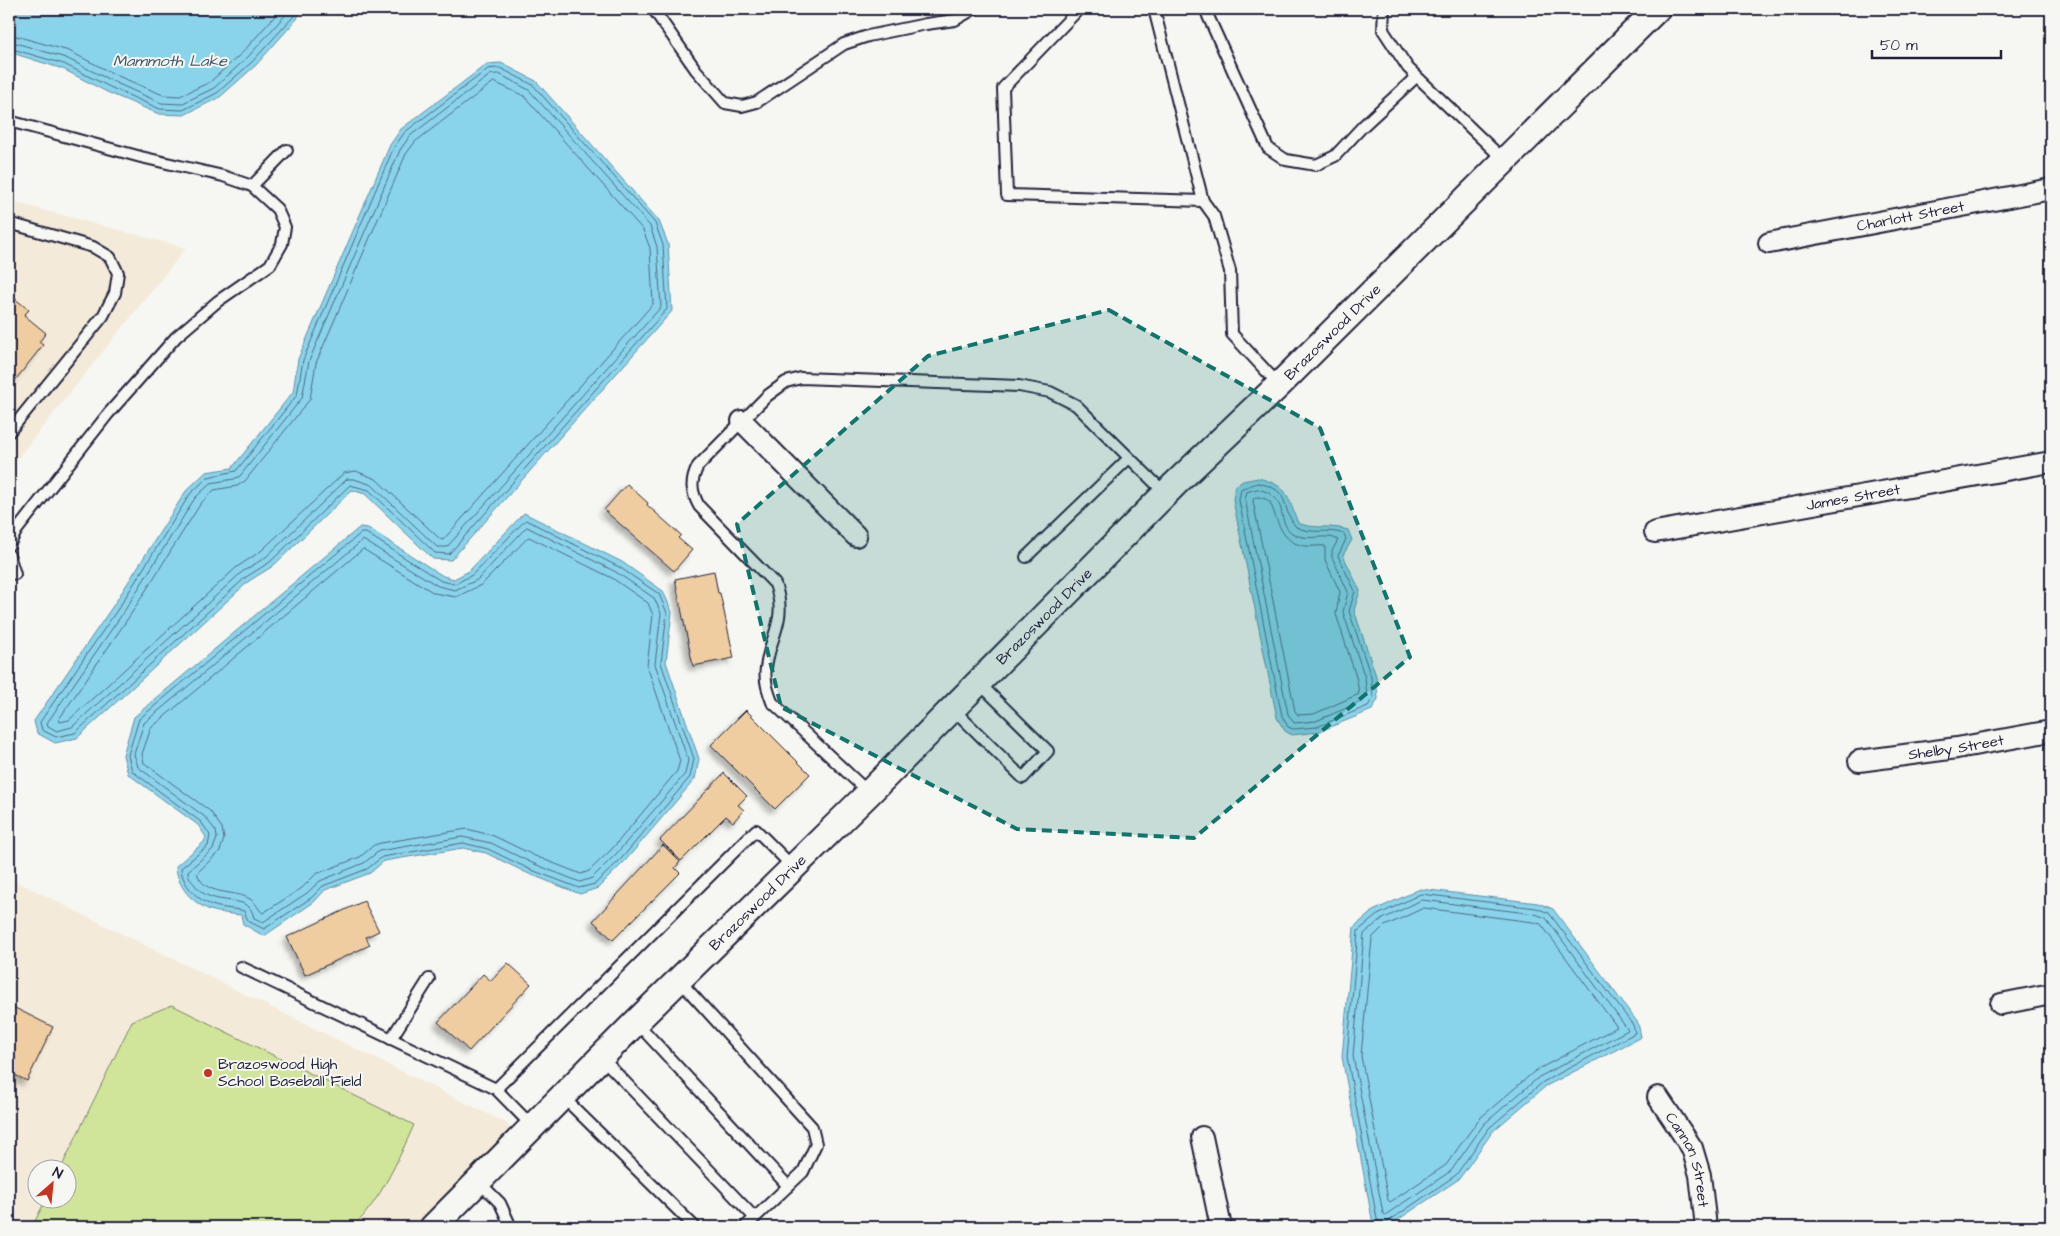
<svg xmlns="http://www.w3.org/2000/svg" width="2060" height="1236" font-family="'Architects Daughter',sans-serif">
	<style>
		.built { fill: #f4ead9; fill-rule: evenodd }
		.green { fill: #d0e59a; stroke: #79846a }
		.water { fill: #8ad4eb; stroke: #608da5 }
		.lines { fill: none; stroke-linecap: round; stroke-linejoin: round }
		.shore { stroke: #4c6981; stroke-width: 1 }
		.building { fill: #efcda0; stroke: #22223b; filter: url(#shadow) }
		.service-casing { stroke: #22223b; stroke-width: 14 }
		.minor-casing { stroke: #22223b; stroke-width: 24 }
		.tertiary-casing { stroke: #22223b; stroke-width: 29 }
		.service { stroke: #f6f6f2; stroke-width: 10 }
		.minor { stroke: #f6f6f2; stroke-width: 20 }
		.tertiary { stroke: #f6f6f2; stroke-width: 25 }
		.marked { fill: #0f766e; fill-opacity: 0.2; stroke: #0f766e; stroke-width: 4; stroke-dasharray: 10 6; stroke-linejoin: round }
		.poi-dot { fill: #c8321e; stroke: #f6f6f2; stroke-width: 2 }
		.labels { text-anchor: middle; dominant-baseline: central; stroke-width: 4; stroke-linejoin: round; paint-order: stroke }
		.street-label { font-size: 15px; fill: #22223b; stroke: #f6f6f2 }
		.poi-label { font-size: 15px; fill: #22223b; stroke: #f6f6f2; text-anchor: start }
		.water-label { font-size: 16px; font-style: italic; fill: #415770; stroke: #f6f6f2 }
	</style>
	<defs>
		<filter id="shadow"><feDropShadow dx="-4.5" dy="4.5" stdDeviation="2.5" flood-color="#0004"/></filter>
	</defs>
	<rect width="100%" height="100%" fill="#f6f6f2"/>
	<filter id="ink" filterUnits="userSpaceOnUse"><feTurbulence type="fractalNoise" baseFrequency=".02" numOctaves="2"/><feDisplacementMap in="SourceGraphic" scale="10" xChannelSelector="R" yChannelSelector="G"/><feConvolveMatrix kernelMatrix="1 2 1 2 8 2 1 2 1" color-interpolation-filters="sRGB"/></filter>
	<g filter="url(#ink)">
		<g class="built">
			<path d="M9 201 186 248 9 469Z"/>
			<path d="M9 878 508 1124 509 1130 506 1139 417 1227H9ZM38 1168H68V1198H38Z"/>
		</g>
		<path class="green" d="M172 1005 414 1125C398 1160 381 1200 353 1227H32L46 1199 68 1198V1168H61L132 1021Z"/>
		<g class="water">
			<path d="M9 9H301L297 19 256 65 220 97 184 115 159 114 109 93 63 69 9 52Z"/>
			<path d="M501 63 536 81 659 221 668 244 672 311 451 560 433 559 365 494 352 490 273 566 249 581 77 738 55 743 37 733 34 721 115 603 186 491 206 472 232 468 293 392 298 359 390 145 401 129 487 64Z"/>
			<path d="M1258 478C1290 486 1287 496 1298 523 1314 530 1329 524 1348 530L1352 540 1343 555 1360 591 1354 610 1376 676 1378 699 1372 710 1318 732 1292 735 1285 731 1277 718 1233 500 1235 486 1243 481Z"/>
			<path d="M524 513 622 562 663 591 672 612 666 662 699 759 695 779 625 861 598 888 580 894 527 873 486 853 463 848 384 861 370 873 325 890 314 902 264 936 243 924 241 915C232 914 219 913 210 910 191 902 177 886 176 866L204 842 206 837 198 825 128 774 123 755 134 717 360 527 368 528 443 576 454 579 469 571Z"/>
			<path d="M1420 889 1538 903 1553 909 1638 1023 1641 1037 1546 1086 1493 1131 1459 1179 1387 1227H1380L1373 1224 1342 1057 1354 927 1373 911Z"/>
		</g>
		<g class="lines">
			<g class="shore">
				<path d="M9 34 69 51 118 76 163 95 180 96 210 82 243 52 281 9"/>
				<path d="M9 41 66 58 114 82 161 103 181 104 214 88 248 57 287 13 289 9"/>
				<path d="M9 48 64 64 112 88 160 109 183 110 217 93 252 62 293 17 296 9"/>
				<path d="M500 68 533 85 655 223 663 245 667 309 449 554 435 553 369 490 350 485 270 562 246 577 75 733 56 737 42 730 40 722 120 606 190 494 208 477 236 471 297 395 303 360 394 147 405 132 488 69Z"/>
				<path d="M499 74 529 90 650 226 657 247 661 307 447 547H437L372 485 354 479H347L266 557 242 572 72 727 57 731 48 726 47 723 125 610 195 498 211 483 234 479 240 476 302 398 309 361 400 150 410 136 490 75Z"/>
				<path d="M494 82 524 96 643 230 650 248 653 304 443 540 440 539 376 479 356 471 344 473 261 551 237 567 69 720 60 722 59 719 131 614 201 503 214 490 237 486 245 481 310 399 316 363 406 154 415 142Z"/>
				<path d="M1258 483C1293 490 1279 506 1296 527 1312 535 1327 528 1344 534L1346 539 1338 556 1355 591 1349 611 1371 677 1373 698 1368 706 1317 727 1293 729 1288 727 1282 716 1239 500 1241 489Z"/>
				<path d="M1258 489C1291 497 1275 521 1292 533 1307 543 1327 532 1338 540L1332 551V557L1348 592 1343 612 1365 678 1367 696 1363 701 1316 721 1294 723 1288 714 1245 499 1247 492Z"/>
				<path d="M1258 497 1266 499 1270 502C1278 521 1281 543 1305 546 1312 547 1318 545 1325 546V560L1340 592 1336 614 1357 680 1359 694 1314 714 1298 715 1295 711 1253 501 1254 498Z"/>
				<path d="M526 520 619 567 659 594 667 613 661 663 694 759 690 777 622 858 595 884 579 888 529 869 488 849 463 843 382 857 367 869 323 886 311 898 264 929 248 921 244 911C234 908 222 909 212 905 197 900 182 884 181 868L208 846 210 835 201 822 132 771 128 755 139 719 361 533H366L441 581 455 584 472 575Z"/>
				<path d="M527 527 616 572 654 598 661 613 655 664 688 760 685 774 617 853 592 878 580 882 532 863 491 843 462 837 379 851 364 863 320 881 307 893 263 922 254 918C253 914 252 910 249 907 237 896 210 906 195 885 191 880 188 877 188 871L213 849 217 838 216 831 205 817 138 767 134 754 144 723 363 540 438 586 455 590 477 580Z"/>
				<path d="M529 537 612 578 648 603 653 615 647 666 680 761 677 771 612 849 589 871 581 874 535 856 494 836 467 829 381 843 374 845 360 857 316 874 302 888 263 913C258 910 257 903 250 899 233 889 205 897 197 873L220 851 224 839 222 828 210 811 144 763 142 754 151 728 363 549 434 593 456 597 481 585Z"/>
				<path d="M1421 894 1536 908 1549 913 1633 1025 1635 1033 1543 1082 1489 1128 1456 1175 1383 1225 1377 1219 1347 1057 1358 931 1376 916Z"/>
				<path d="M1422 900 1535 914 1546 918 1628 1030 1539 1077 1484 1124 1451 1171 1385 1215 1383 1213 1353 1056 1364 934 1379 921Z"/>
				<path d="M1424 908 1533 922 1541 924 1617 1027 1535 1071 1479 1119 1446 1165 1390 1202 1388 1200 1361 1056 1372 938 1383 927Z"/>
			</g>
		</g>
		<g class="building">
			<path d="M9 294 29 310 24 315 46 333 39 342 43 345 9 388Z"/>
			<path d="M627 484 648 503 647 505 681 535 678 538 692 550 674 571 604 510Z"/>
			<path d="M714 571 718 593H720L734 658 693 666 675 579Z"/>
			<path d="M746 710 810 774 775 809 711 745Z"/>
			<path d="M724 773 747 796 738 805 744 810 733 822 726 816 681 861 660 840Z"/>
			<path d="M663 845 680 862 675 868 680 873 613 940 593 921Z"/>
			<path d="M364 901 379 931 366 937 370 945 305 975 287 937Z"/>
			<path d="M508 963 531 984 469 1051 438 1022 483 974 491 981Z"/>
			<path d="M9 1005 53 1027 27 1081 9 1072Z"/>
		</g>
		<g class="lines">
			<g class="service-casing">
				<g id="service">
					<path d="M655 9 656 13 696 70 725 103 742 106 757 102 844 44 868 36 926 24 955 20 974 9"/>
					<path d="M1079 9 1003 88 1007 195 1203 201"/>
					<path d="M1154 9 1203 201 1214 216 1230 271 1232 334 1279 385"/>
					<path d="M1206 9 1208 16 1268 148 1286 160 1316 165 1335 156 1363 126 1416 77"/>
					<path d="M1384 9 1383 30 1408 68 1504 160"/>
					<path d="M9 121 141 157 223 176 252 186 287 150"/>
					<path d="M9 223 93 247 110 257 118 273 115 293 103 316 9 432"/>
					<path d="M9 545 17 530 108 414 176 337 218 301 270 265 282 244 285 227 277 209 252 186"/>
					<path d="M9 555 15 574"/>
					<path d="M1026 557 1129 458"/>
					<path d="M953 709 1023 778 1048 751 979 683"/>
					<path d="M869 793 772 702C768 691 764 680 766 668 770 634 788 621 775 584L699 506C691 491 690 482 698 466L767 396 786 382 801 378 1019 386 1050 392 1076 405 1165 493"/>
					<path d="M241 967 496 1089 532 1126"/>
					<path d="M679 980 812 1127 816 1144 803 1172 745 1227"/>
					<path d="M636 1022 788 1186"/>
					<path d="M391 1039 429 979"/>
					<path d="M602 1058 755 1218"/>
					<path d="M496 1089 756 830 793 867"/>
					<path d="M563 1097 695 1227"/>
					<path d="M478 1181 500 1203 511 1227"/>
				</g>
			</g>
			<g class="minor-casing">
				<g id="minor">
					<path id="s1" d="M1769 243 2051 189"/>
					<path d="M742 421 856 536"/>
					<path id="s2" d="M1655 532 2051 462"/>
					<path id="s3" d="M1859 761 1957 748 2051 731"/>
					<path d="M2001 1004 2051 994"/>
					<path id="s4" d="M1658 1097 1692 1148 1700 1175 1706 1227"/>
					<path d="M1202 1137 1221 1227"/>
				</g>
			</g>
			<g class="tertiary-casing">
				<g id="tertiary">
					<path id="s5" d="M433 1227 636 1022 869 793 1175 484 1279 385 1657 9"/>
				</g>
			</g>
			<use href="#service" class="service"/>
			<use href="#minor" class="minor"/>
			<use href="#tertiary" class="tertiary"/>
		</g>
	</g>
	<path class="marked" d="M1109 310 1320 428 1410 657 1194 838 1017 829 781 707 737 524 928 356Z"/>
	<circle class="poi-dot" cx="208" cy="1073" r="5"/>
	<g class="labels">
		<g class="street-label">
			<text stroke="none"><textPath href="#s1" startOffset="144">Charlott Street</textPath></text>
			<text stroke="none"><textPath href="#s5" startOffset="1269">Brazoswood Drive</textPath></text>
			<text stroke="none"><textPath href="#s2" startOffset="201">James Street</textPath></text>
			<text stroke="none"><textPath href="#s5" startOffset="864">Brazoswood Drive</textPath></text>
			<text stroke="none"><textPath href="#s3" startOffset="98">Shelby Street</textPath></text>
			<text stroke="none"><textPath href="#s5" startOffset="459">Brazoswood Drive</textPath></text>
			<text stroke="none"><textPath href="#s4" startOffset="71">Cannon Street</textPath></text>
		</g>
		<g class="poi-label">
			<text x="218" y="1064">Brazoswood High<tspan x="218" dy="17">School Baseball Field</tspan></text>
		</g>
		<g class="water-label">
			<text x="170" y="61">Mammoth Lake</text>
		</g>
	</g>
	<rect width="2060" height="1236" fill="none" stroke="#f6f6f2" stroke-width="30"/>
	<rect x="15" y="15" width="2030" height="1206" fill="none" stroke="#22223b" stroke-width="2" filter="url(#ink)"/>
	<g transform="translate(52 1184) rotate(27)"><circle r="24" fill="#f6f6f2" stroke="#a1a1a9"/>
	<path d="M0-4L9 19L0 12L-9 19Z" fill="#c8321e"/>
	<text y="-8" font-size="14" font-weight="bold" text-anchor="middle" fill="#22223b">N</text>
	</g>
	<path d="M1872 50v8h129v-8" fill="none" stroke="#22223b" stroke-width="2.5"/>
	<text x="1880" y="50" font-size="15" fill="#22223b" stroke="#f6f6f2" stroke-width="4" paint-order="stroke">50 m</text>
</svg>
